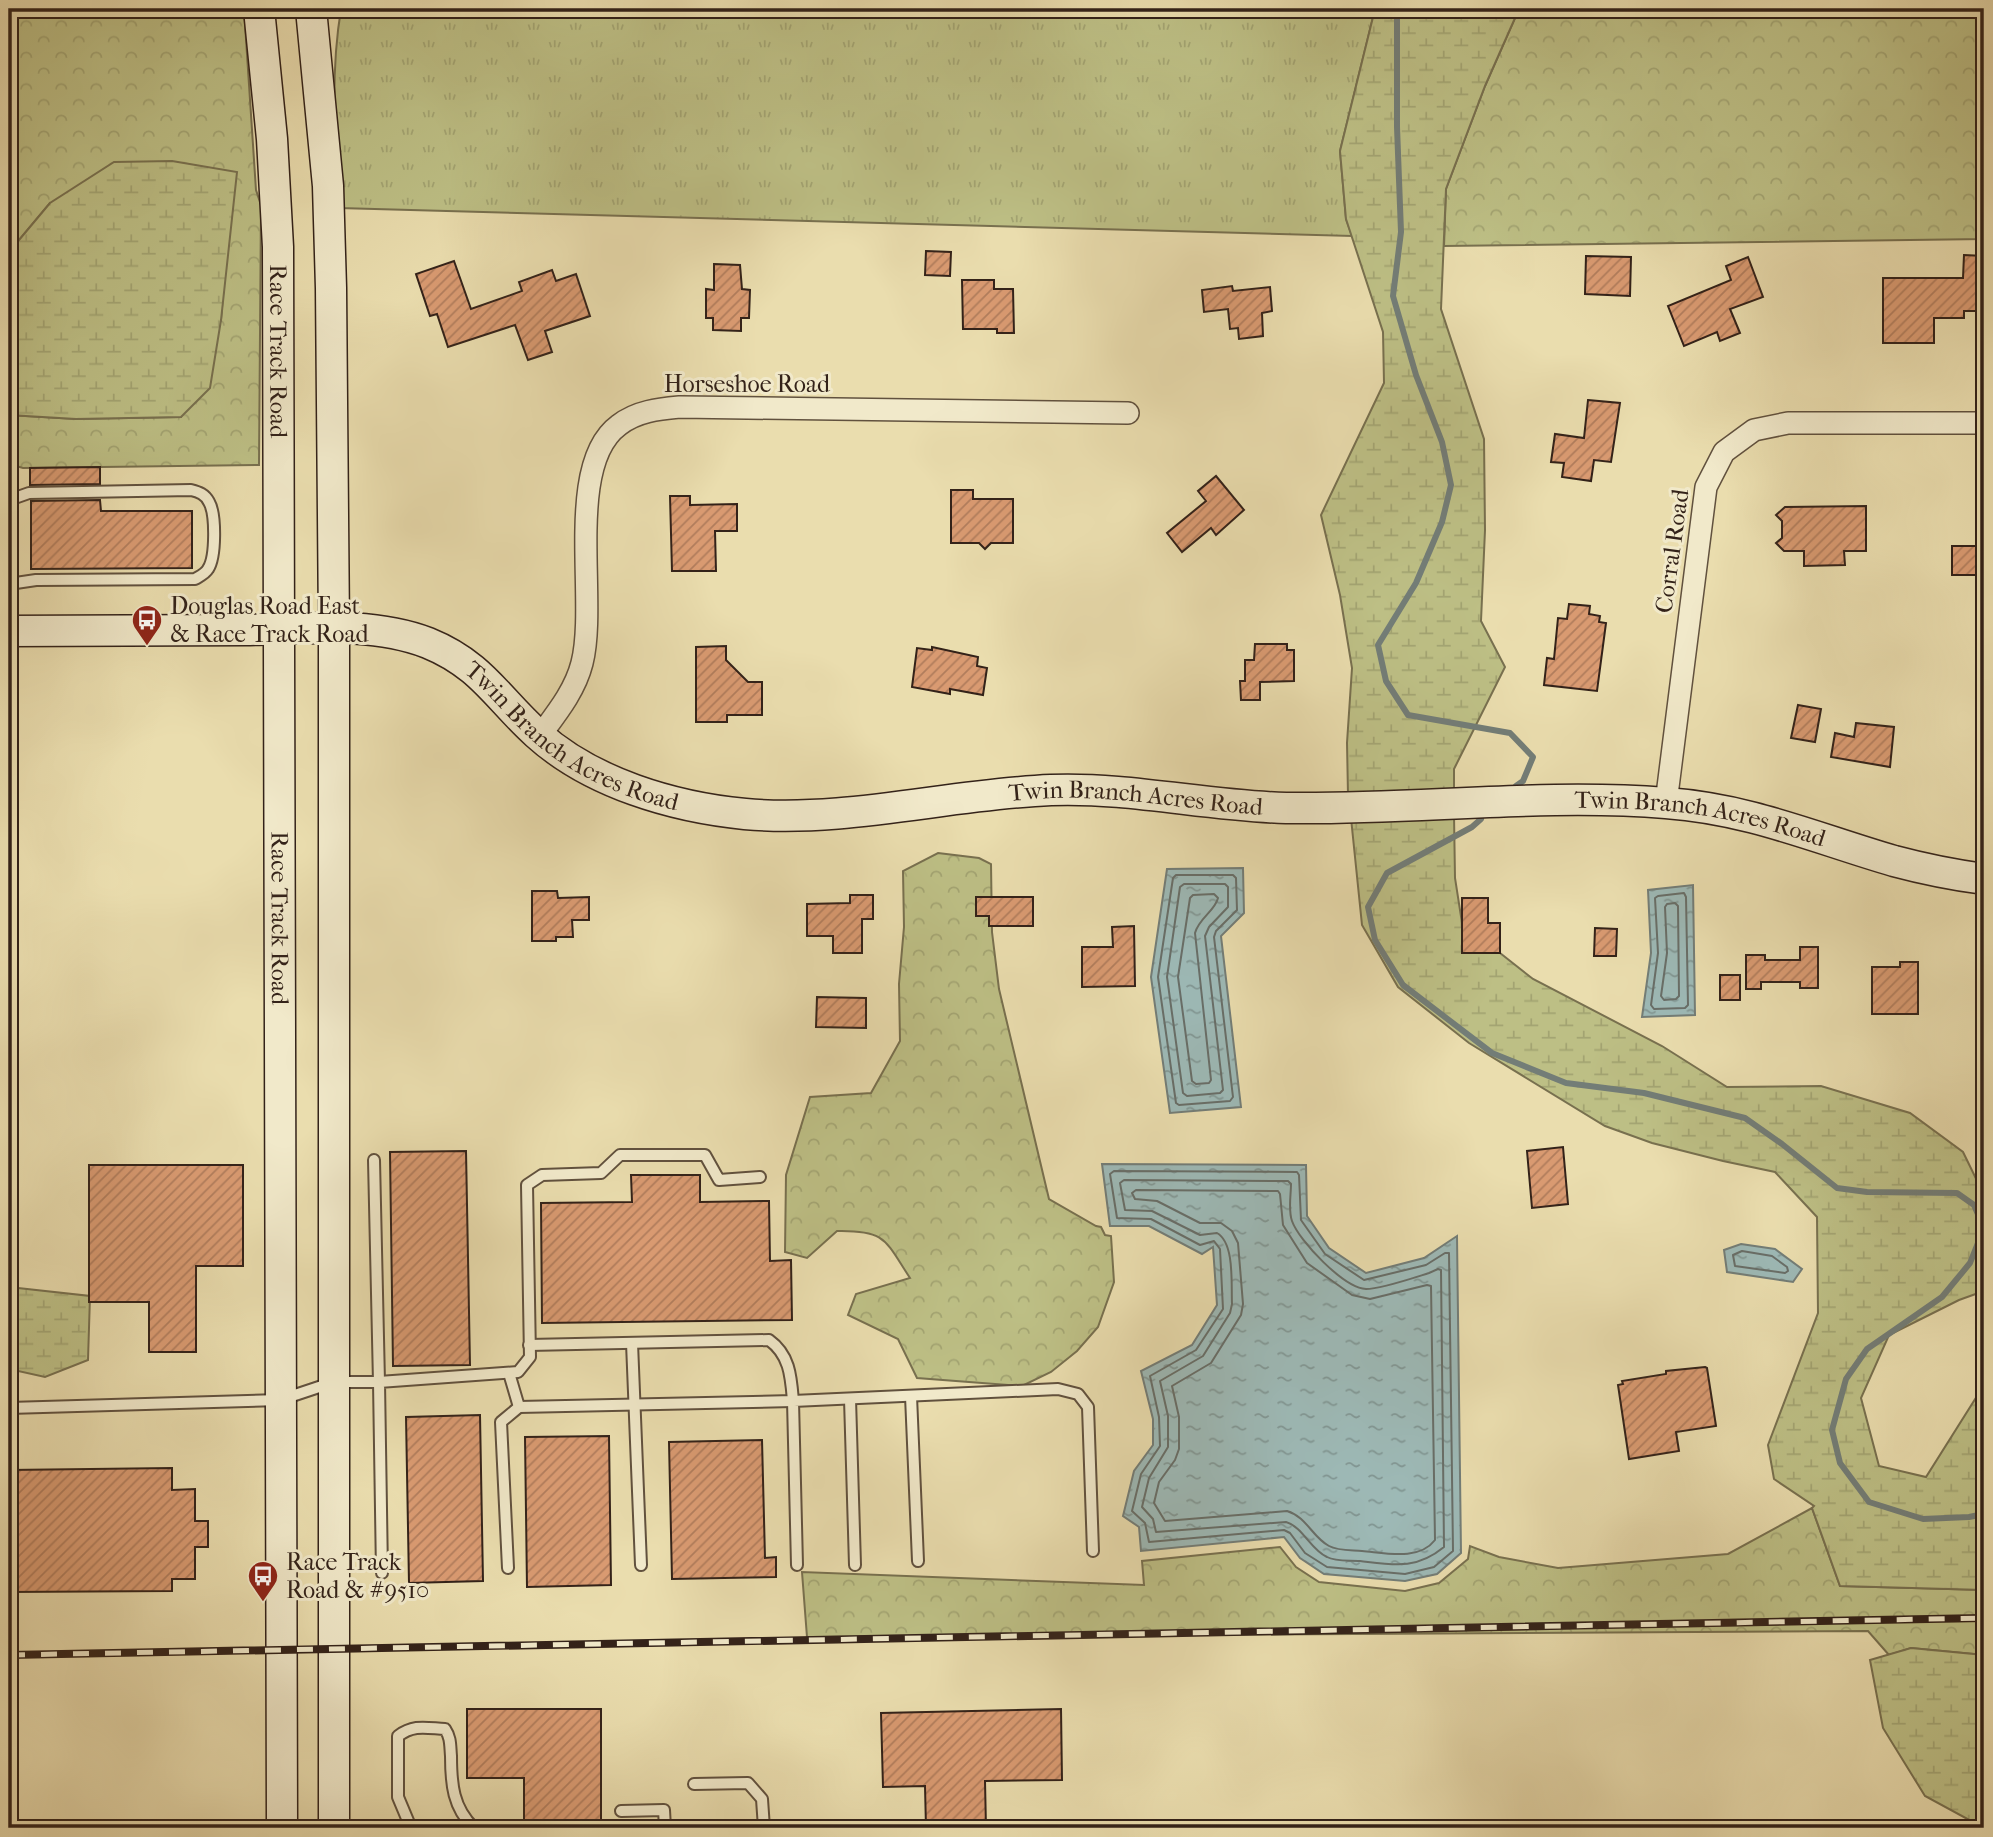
<svg xmlns="http://www.w3.org/2000/svg" width="1993" height="1837" font-family="'IM FELL French Canon',serif">
	<style>
		.grass { fill: url(#grass-tufts); stroke: #78704f; stroke-width: 2 }
		.forest { fill: url(#forest-crowns); stroke: #78704f; stroke-width: 2 }
		.wetland { fill: url(#wetland-marsh); stroke: #78704f; stroke-width: 2 }
		.water { fill: url(#water-ripples); stroke: #737d77; stroke-width: 2 }
		.lines { fill: none; stroke-linecap: round; stroke-linejoin: round }
		.shore { stroke: #686e68; stroke-width: 2 }
		.stream { stroke: #737d77; stroke-width: 6 }
		.building { fill: url(#building-hatch); stroke: #332219; stroke-width: 2 }
		.lane-casing { stroke: #61513e; stroke-width: 14 }
		.street-casing { stroke: #61513e; stroke-width: 24 }
		.secondary-casing { stroke: #332219; stroke-width: 33 }
		.lane { stroke: #f1e9ca; stroke-width: 10 }
		.street { stroke: #f1e9ca; stroke-width: 21 }
		.secondary { stroke: #f1e9ca; stroke-width: 30 }
		.rail-casing { stroke: #332219; stroke-width: 8 }
		.rail { stroke: #f1e9ca; stroke-width: 5; stroke-dasharray: 16; stroke-linecap: butt }
		.labels { text-anchor: middle; dominant-baseline: central; stroke-width: 6; stroke-linejoin: round; paint-order: stroke }
		.street-label { font-size: 24px; fill: #332219; stroke: #f1e9ca }
		.poi-label { font-size: 24px; fill: #332219; stroke: #f1e9ca; text-anchor: start }
	</style>
	<defs>
		<pattern id="grass-tufts" width="24" height="20" patternUnits="userSpaceOnUse" patternTransform="scale(1.75)"><rect width="24" height="20" fill="#bdbf85"/><path d="M3 7l-1-3M5 7V3M7 7l1-3M15 17l-1-3M17 17v-4M19 17l1-3" fill="none" stroke="#a3a472"/></pattern>
		<pattern id="forest-crowns" width="20" height="18" patternUnits="userSpaceOnUse" patternTransform="scale(1.75)"><rect width="20" height="18" fill="#bdbf85"/><path d="M2 6a3 3 0 1 1 6 0M12 15a3 3 0 1 1 6 0" fill="none" stroke="#a3a472"/></pattern>
		<pattern id="wetland-marsh" width="20" height="14" patternUnits="userSpaceOnUse" patternTransform="scale(1.75)"><rect width="20" height="14" fill="#bdbf85"/><path d="M1 5h8M5 5V1M11 12h8M15 12V8" fill="none" stroke="#a3a472"/></pattern>
		<pattern id="water-ripples" width="26" height="14" patternUnits="userSpaceOnUse" patternTransform="scale(1.75)"><rect width="26" height="14" fill="#9db9b6"/><path d="M2 4q2-2 4 0t4 0M15 11q2-2 4 0t4 0" fill="none" stroke="#819693"/></pattern>
		<pattern id="building-hatch" width="6" height="6" patternUnits="userSpaceOnUse" patternTransform="scale(1.75)"><rect width="6" height="6" fill="#d99a71"/><path d="M-1 1l2-2M0 6l6-6M5 7l2-2" fill="none" stroke="#b17d5c"/></pattern>
	</defs>
	<rect width="100%" height="100%" fill="#eaddae"/>
	<filter id="stains"><feTurbulence type="fractalNoise" baseFrequency=".00286" numOctaves="4"/><feColorMatrix values="0 0 0 0 .2 0 0 0 0 .09 0 0 0 0 .02 0 0 0 .5 -.17"/></filter>
	<radialGradient id="worn" r=".72"><stop offset=".6" stop-color="#630" stop-opacity="0"/><stop offset="1" stop-color="#630" stop-opacity=".3"/></radialGradient>
	<path class="grass" d="M341 9H1375L1340 151 1346 219 1352 236 339 208C335 140 330 75 341 9Z"/>
	<g class="forest">
		<path d="M9 9H244L256 190 261 205 259 465 23 468 9 464V415L76 419 181 417 221 320 226 257 50 203 9 252Z"/>
		<path d="M1519 9H1984V239L1444 246 1446 189 1485 86Z"/>
		<path d="M938 853 979 858 991 864 992 932 999 989 1049 1199 1096 1226 1101 1227 1105 1235 1111 1236 1114 1282 1098 1327 1077 1351 1051 1372 1022 1386 917 1378 898 1339 848 1315 856 1294 910 1278C885 1240 886 1230 837 1231L807 1258 785 1252 786 1175 810 1097 871 1093 900 1041 899 984 904 927 903 871Z"/>
		<path d="M1812 1508 1840 1586 1984 1590V1655L1911 1648 1889 1655 1868 1631 807 1637 802 1572 1144 1585 1142 1561 1280 1547 1296 1567 1319 1582 1405 1591 1439 1583 1468 1559 1470 1546 1499 1557 1558 1568 1728 1554Z"/>
	</g>
	<g class="wetland">
		<path d="M1375 9H1519L1485 86 1446 189 1441 309 1484 439 1485 530 1481 621 1505 667 1454 769V792L1348 795 1347 743 1352 668 1340 595 1321 515 1384 383 1383 332 1346 219 1340 151Z"/>
		<path d="M172 161 237 172 221 320 210 388 181 417 76 419 9 415V252L50 203 114 162Z"/>
		<path d="M1454 815 1455 878 1462 923 1533 979 1662 1046 1727 1087 1821 1086 1910 1113 1963 1152 1984 1195V1291L1959 1300 1889 1335 1861 1398 1879 1466 1926 1477 1984 1385V1590L1840 1586 1812 1508 1814 1506 1774 1479 1768 1445 1818 1313 1817 1217 1775 1172 1723 1161 1652 1143 1605 1126 1469 1043 1398 987 1362 925 1351 818Z"/>
		<path d="M9 1287 90 1296 88 1360 45 1377 9 1369Z"/>
		<path d="M1911 1648 1984 1655V1828L1925 1796 1883 1728 1870 1660Z"/>
	</g>
	<g class="water">
		<path d="M1243 868 1244 913 1221 936 1241 1107 1170 1113 1151 977 1167 869Z"/>
		<path d="M1693 885 1695 1015 1642 1017 1651 953 1648 890Z"/>
		<path d="M1102 1164 1306 1165 1307 1216 1329 1248 1366 1273 1424 1258 1457 1236 1461 1553 1437 1574 1405 1581 1324 1574 1300 1558 1284 1537 1141 1551 1139 1527 1123 1516 1134 1471 1153 1445V1419L1141 1371 1192 1345 1217 1305 1213 1247 1202 1254 1149 1226H1110Z"/>
		<path d="M1741 1244 1775 1249 1802 1269 1793 1282 1727 1272 1724 1250Z"/>
	</g>
	<g class="lines">
		<g class="shore">
			<path d="M1176 875H1233L1236 878 1237 910 1216 931 1214 937 1233 1097 1230 1101 1179 1105 1176 1103 1158 977 1173 878Z"/>
			<path d="M1184 884H1225L1228 887V907L1209 927 1205 936 1223 1090 1220 1093 1187 1096 1183 1093 1167 977 1180 887Z"/>
			<path d="M1684 893 1686 897 1688 1005 1685 1008 1654 1009 1651 1005 1658 953 1655 898 1658 896Z"/>
			<path d="M1193 895 1214 894 1218 898C1215 911 1199 918 1195 933L1211 1080 1209 1083 1196 1084 1192 1081 1178 977 1190 898Z"/>
			<path d="M1675 903 1678 906 1679 996 1676 999 1664 1000 1661 996 1667 953 1665 907 1667 904Z"/>
			<path d="M1114 1171 1297 1172 1299 1175 1301 1220 1325 1254 1364 1280 1426 1265 1445 1253H1449L1453 1551 1434 1567 1405 1574 1327 1567 1305 1553 1290 1533 1284 1530 1149 1542 1145 1523 1132 1511 1141 1474 1160 1446 1159 1417 1150 1376 1196 1350 1223 1309 1220 1249 1214 1241 1200 1245 1151 1219 1117 1218 1110 1174Z"/>
			<path d="M1124 1180 1288 1181 1291 1184C1291 1195 1288 1210 1292 1221 1299 1241 1344 1288 1366 1289 1381 1289 1413 1278 1429 1273L1438 1269 1441 1270 1444 1547C1416 1570 1394 1565 1360 1561 1350 1560 1336 1562 1327 1557 1310 1549 1303 1527 1286 1522L1156 1532 1153 1519 1142 1507 1149 1478 1168 1447V1416L1160 1381 1203 1356 1230 1313 1232 1304C1231 1285 1235 1243 1217 1233L1200 1235 1152 1211 1125 1210 1120 1183Z"/>
			<path d="M1136 1190 1278 1191 1280 1194 1283 1225 1307 1263 1352 1295 1370 1299 1427 1285 1431 1286 1435 1540C1419 1561 1386 1553 1362 1551 1352 1550 1338 1551 1329 1546 1312 1537 1307 1517 1287 1511L1165 1521 1154 1503 1159 1482 1175 1460 1179 1449V1417L1172 1386 1211 1363 1241 1315 1243 1304 1238 1243 1232 1231 1221 1223H1200L1157 1201 1135 1199 1132 1193Z"/>
			<path d="M1742 1251 1772 1256 1787 1267 1788 1271 1785 1273 1735 1266 1733 1255Z"/>
		</g>
		<g class="stream">
			<path d="M1397 9V127L1401 232 1393 296 1416 375 1442 442 1451 485 1442 522 1416 583 1378 645 1386 681 1408 715 1510 733 1533 757 1523 781 1516 786"/>
			<path d="M1481 819 1472 827 1387 873 1368 907 1375 940 1403 985 1492 1053 1566 1083 1644 1093 1745 1118 1782 1144 1837 1188 1867 1192 1957 1193 1974 1205 1984 1228 1970 1263 1942 1297 1867 1349 1846 1379 1832 1430 1840 1463 1869 1502 1923 1519 1969 1517 1984 1514"/>
		</g>
	</g>
	<g class="building">
		<path d="M926 251 951 252 950 276 925 275Z"/>
		<path d="M1964 255 1984 256V311H1964V318H1934V343H1883V278H1963Z"/>
		<path d="M1586 256 1631 257 1630 296 1585 294Z"/>
		<path d="M1748 257 1763 297 1730 309 1740 333 1720 341 1717 332 1684 346 1668 306 1731 280 1726 266Z"/>
		<path d="M454 261 471 309 522 291 519 282 552 270 556 281 576 274 590 316 545 331 552 352 528 360 515 325 448 347 437 314 430 316 416 274Z"/>
		<path d="M714 264 740 265 742 289 750 290 749 318H741V331L713 330V318H706V289L714 290Z"/>
		<path d="M962 280H994V289H1013L1014 333H997V329H963Z"/>
		<path d="M1232 286 1233 291 1270 287 1272 311 1262 313 1263 336 1239 339 1238 328 1230 329 1228 309 1204 312 1202 290Z"/>
		<path d="M1588 400 1620 403 1611 462 1594 460 1591 481 1562 477 1564 463 1551 462 1555 434 1584 438Z"/>
		<path d="M100 467V484L30 485V468Z"/>
		<path d="M1216 476 1244 510 1216 535 1211 528 1182 552 1167 533 1206 501 1198 491Z"/>
		<path d="M951 490H973V499H1013V543H991L985 549 979 543H951Z"/>
		<path d="M670 496H690V505L737 504V531H715L716 571H672Z"/>
		<path d="M100 500 101 511H192V568L31 569V501Z"/>
		<path d="M1866 506V551H1844L1845 565 1804 566V551H1784L1776 543 1782 538V521L1776 515 1785 507Z"/>
		<path d="M1952 546H1978L1979 575H1952Z"/>
		<path d="M1569 604 1590 606 1589 614 1600 616 1599 622 1606 623 1597 691 1544 685 1547 658 1554 659 1558 618 1567 619Z"/>
		<path d="M1255 644H1287V650H1294V681L1260 682V700H1241L1240 681H1245V660H1254Z"/>
		<path d="M726 646V660L748 682H762V715H727V722H696V647Z"/>
		<path d="M932 647 978 657 977 666 987 668 983 695 950 689V694L912 687 917 648 932 650Z"/>
		<path d="M1798 705 1821 709 1815 742 1791 738Z"/>
		<path d="M1856 723 1894 727 1890 767 1831 757 1835 733 1854 737Z"/>
		<path d="M532 891H557L558 898 589 897V920H572L573 937H556V941H532Z"/>
		<path d="M850 895H873V919H862V953H833V936H807V904L850 903Z"/>
		<path d="M976 897H1033V926H989V916H976Z"/>
		<path d="M1462 898H1488V923H1500V953H1462Z"/>
		<path d="M1134 926 1135 986 1082 987V947H1113L1112 927Z"/>
		<path d="M1595 928 1617 929 1616 956H1594Z"/>
		<path d="M1800 947H1818V988H1800V982H1761V989H1746V955H1765V960H1800Z"/>
		<path d="M1900 962H1918V1014H1872V967H1900Z"/>
		<rect x="1720" y="975" width="20" height="25"/>
		<path d="M817 997 866 998V1028L816 1027Z"/>
		<path d="M1563 1147 1568 1204 1532 1208 1527 1151Z"/>
		<path d="M466 1151 470 1365 393 1366 390 1152Z"/>
		<path d="M89 1165H243V1266H196V1352H149V1302H89Z"/>
		<path d="M631 1175H700V1202L769 1201 770 1261 791 1260 792 1320 542 1323 541 1203 632 1202Z"/>
		<path d="M1705 1367 1707 1368 1716 1426 1676 1432 1679 1451 1629 1459 1618 1385 1623 1384 1622 1381 1666 1374V1371Z"/>
		<path d="M480 1415 483 1581 409 1583 406 1417Z"/>
		<path d="M609 1436 611 1585 527 1587 525 1437Z"/>
		<path d="M762 1440 765 1558 776 1557V1577L672 1579 669 1442Z"/>
		<path d="M172 1468V1490L195 1489V1521H208V1547H195V1579H172V1591L9 1592V1470Z"/>
		<path d="M467 1709H601V1828H524V1778H467Z"/>
		<path d="M1061 1709 1062 1780 985 1781 986 1828H926L925 1786 883 1787 881 1713Z"/>
	</g>
	<g class="lines">
		<g class="lane-casing">
			<g id="lane">
				<path d="M9 503 12 499 29 493 191 490C199 492 205 494 209 502 216 514 216 557 208 569 205 574 200 576 195 579L36 580 9 584"/>
				<path d="M632 1343 641 1565"/>
				<path d="M509 1373 519 1407 793 1401C791 1377 790 1355 769 1340L529 1345"/>
				<path d="M911 1396 918 1561"/>
				<path d="M850 1399 855 1565"/>
				<path d="M9 1408 280 1400 334 1382H379L374 1160"/>
				<path d="M797 1565 793 1401 1058 1389 1078 1394 1088 1407 1093 1551"/>
				<path d="M508 1568 501 1422 519 1407"/>
				<path d="M382 1573 379 1382 518 1372 530 1357 527 1185 542 1175 601 1173 620 1155H705L719 1180 760 1177"/>
				<path d="M694 1784 748 1783 762 1799 764 1828"/>
				<path d="M621 1811 664 1810 665 1828"/>
				<path d="M411 1828 398 1797V1736C414 1724 426 1728 445 1729 451 1738 450 1745 451 1756 451 1784 453 1808 474 1828"/>
			</g>
		</g>
		<g class="street-casing">
			<g id="street">
				<path d="M539 737C556 714 575 691 582 663 598 601 564 465 619 425 637 411 659 409 680 407L1128 413"/>
				<path d="M1666 803 1706 487 1724 452 1754 430 1788 423H1984"/>
			</g>
		</g>
		<g class="secondary-casing">
			<g id="secondary">
				<path id="s1" d="M259 9 272 139 278 247 282 1828"/>
				<path d="M311 9 328 186 331 288 334 629V1828"/>
				<path id="s2" d="M9 631C87 631 166 631 245 630 304 629 371 621 428 643 482 665 497 698 537 734 591 783 673 807 745 814 846 823 950 794 1051 790 1130 787 1207 806 1286 808 1413 810 1540 793 1666 803 1750 809 1815 838 1894 861 1924 869 1954 875 1984 879"/>
			</g>
		</g>
		<use href="#lane" class="lane"/>
		<use href="#street" class="street"/>
		<use href="#secondary" class="secondary"/>
		<g class="rail-casing">
			<path id="rail" d="M9 1655 1984 1618"/>
		</g>
		<use href="#rail" class="rail"/>
	</g>
	<defs>
		<g id="bus-pin" transform="scale(1.575)"><path d="M0 17L-7.5 6A9.5 9.5 0 1 1 7.5 6Z" fill="#8f2418" stroke="#f1e9ca"/><path d="M-5-6H5V4H4V6H2V4H-2V6H-4V4H-5ZM-3.5-4V0h7V-4ZM-3.5 1.2v1.5H-2V1.2ZM2 1.2v1.5H3.5V1.2Z" fill="#fff"/></g>
	</defs>
	<g fill-rule="evenodd">
		<use href="#bus-pin" x="147" y="620"/>
		<use href="#bus-pin" x="263" y="1576"/>
	</g>
	<g class="labels">
		<g class="street-label">
			<text stroke="none"><textPath href="#s1" startOffset="343">Race Track Road</textPath></text>
			<text x="747" y="384">Horseshoe Road</text>
			<text transform="translate(1672 551) rotate(-82)">Corral Road</text>
			<text stroke="none"><textPath href="#s2" startOffset="595">Twin Branch Acres Road</textPath></text>
			<text stroke="none"><textPath href="#s2" startOffset="1183">Twin Branch Acres Road</textPath></text>
			<text stroke="none"><textPath href="#s2" startOffset="1750">Twin Branch Acres Road</textPath></text>
			<text stroke="none"><textPath href="#s1" startOffset="910">Race Track Road</textPath></text>
		</g>
		<g class="poi-label">
			<text x="170" y="606">Douglas Road East<tspan x="170" dy="28">&amp; Race Track Road</tspan></text>
			<text x="286" y="1562">Race Track<tspan x="286" dy="28">Road &amp; #9510</tspan></text>
		</g>
	</g>
	<rect width="1993" height="1837" fill="none" stroke="#eaddae" stroke-width="35"/>
	<rect x="10" y="10" width="1972" height="1816" fill="none" stroke="#332219" stroke-width="3.5"/>
	<rect x="18" y="18" width="1958" height="1802" fill="none" stroke="#332219" stroke-width="2"/>
	<rect width="100%" height="100%" filter="url(#stains)"/>
	<rect width="100%" height="100%" fill="url(#worn)"/>
</svg>
